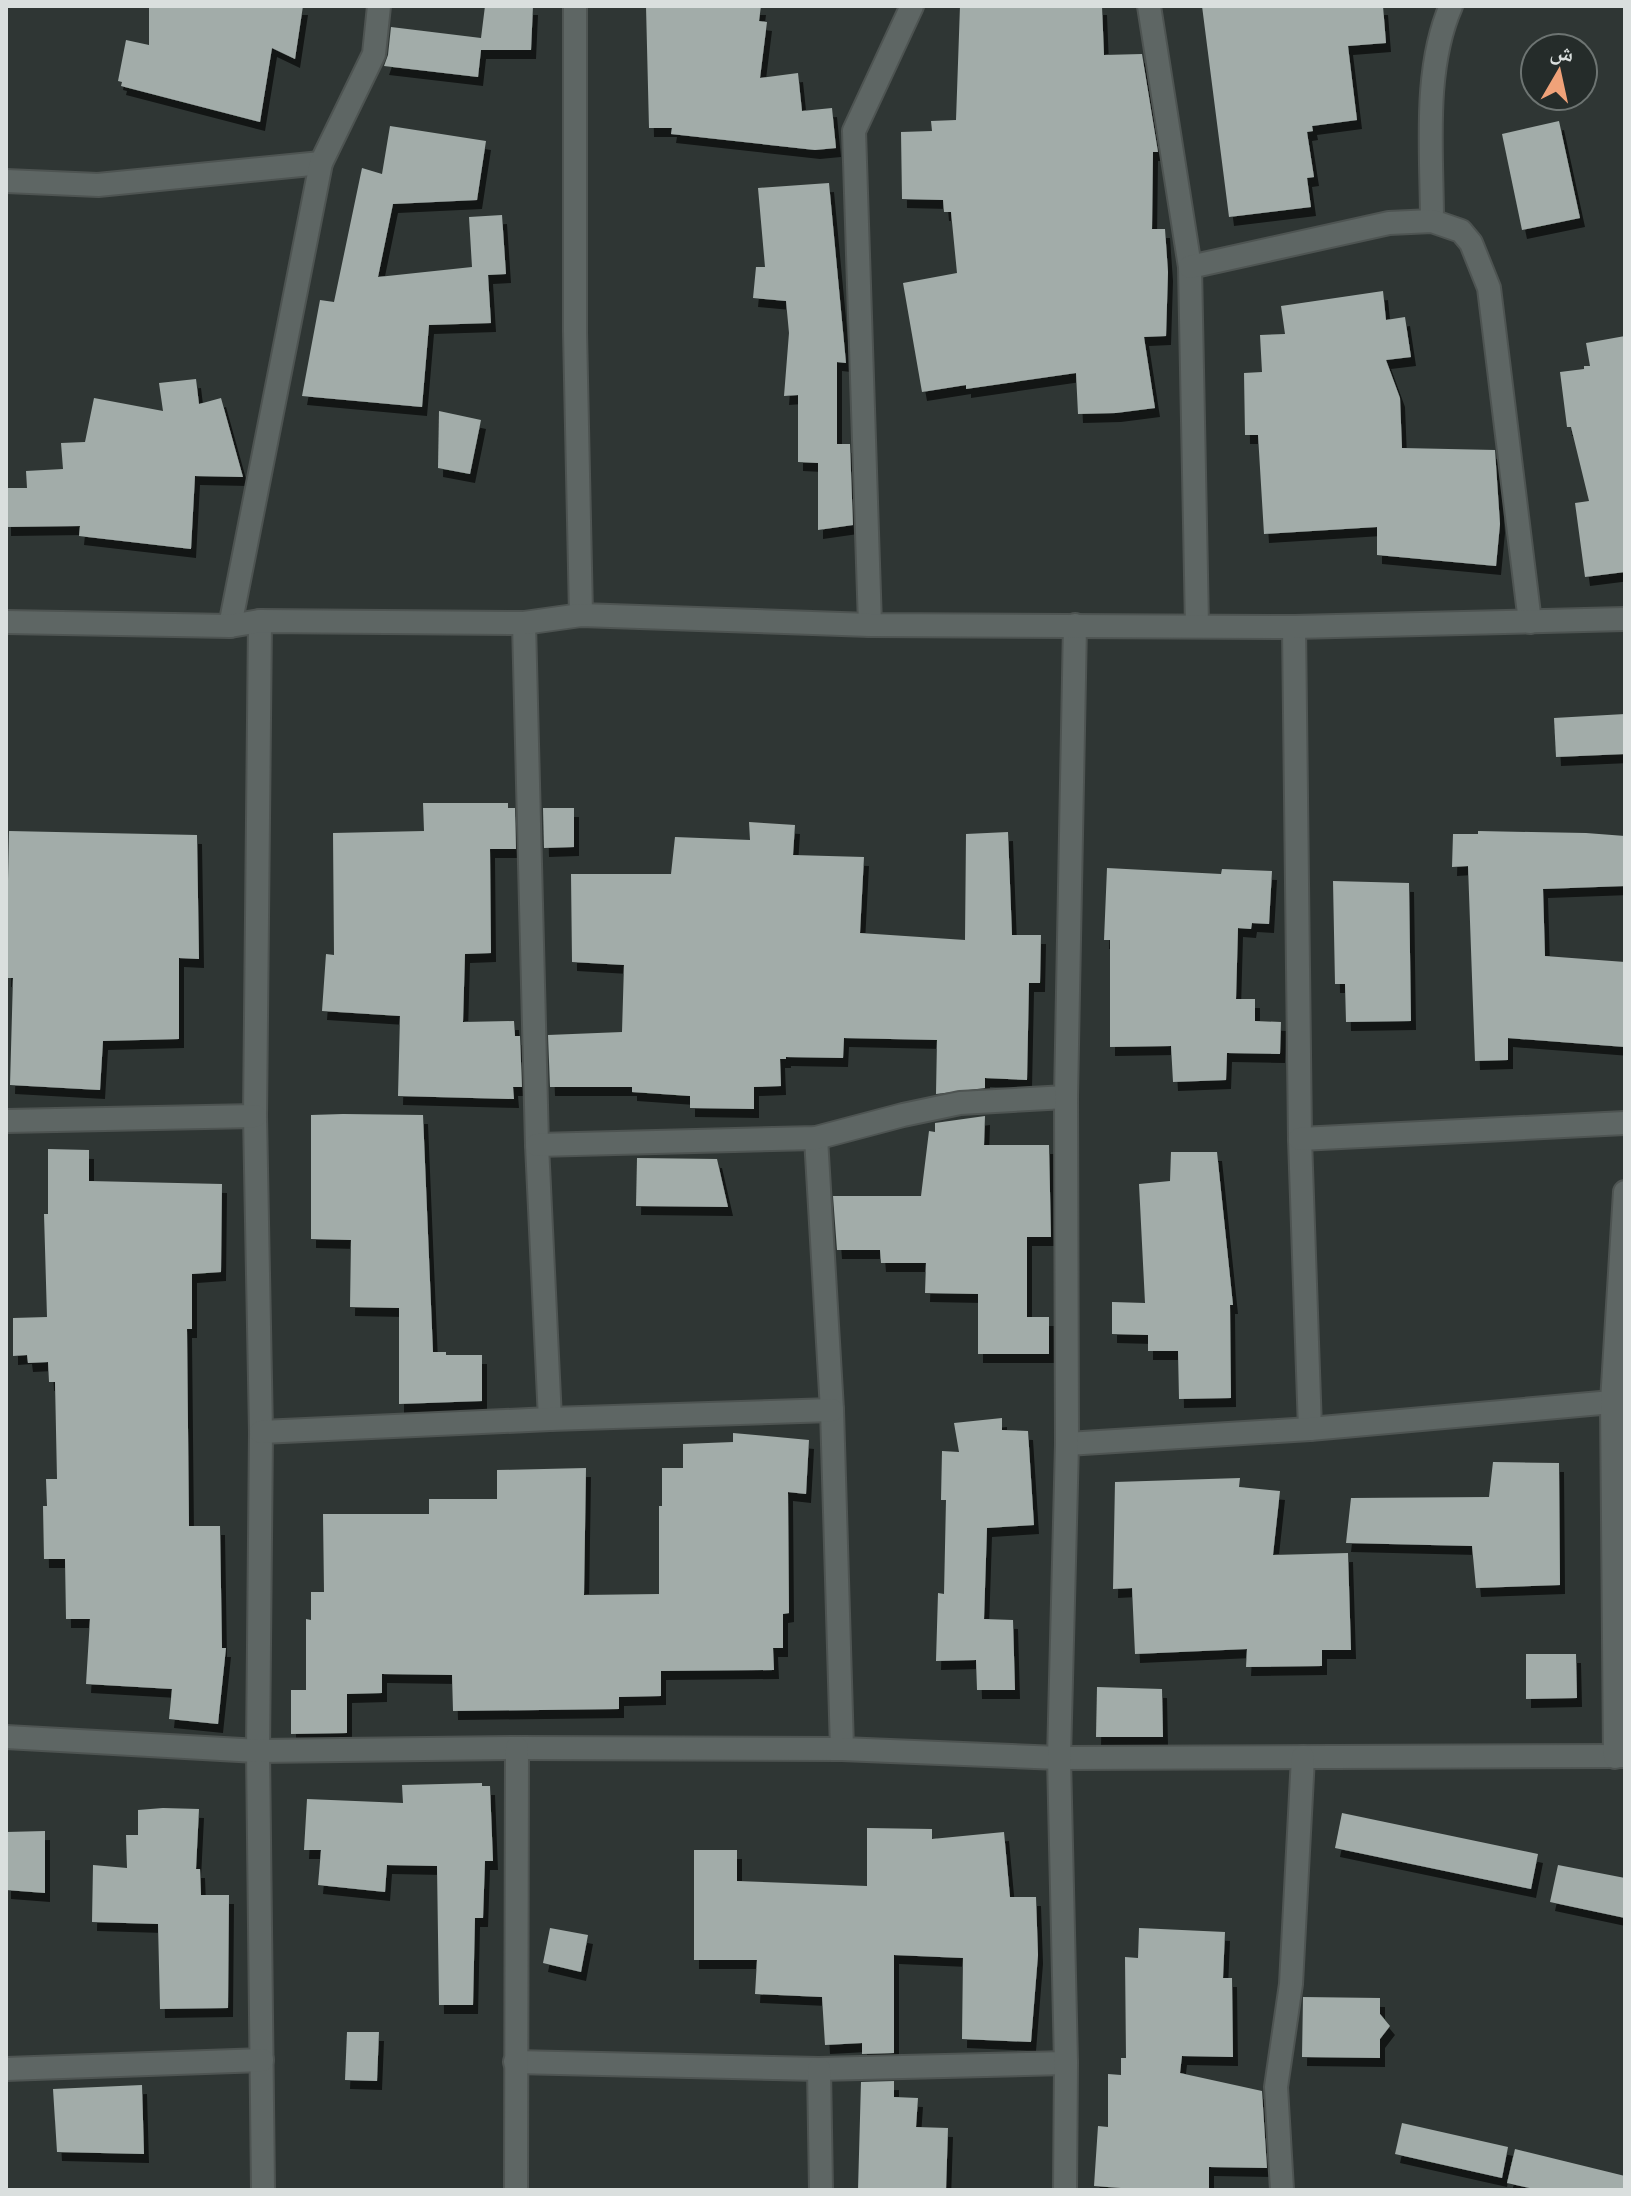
<svg xmlns="http://www.w3.org/2000/svg" width="1631" height="2196" font-family="Overpass,'Noto Naskh Arabic',sans-serif">
	<style>
		.building { fill: #a2aca9; filter: url(#shadow) }
		.lines { fill: none; stroke-linecap: round; stroke-linejoin: round }
		.minor-casing { stroke: #4e5452; stroke-width: 26 }
		.tertiary-casing { stroke: #4e5452; stroke-width: 26 }
		.minor { stroke: #5e6664; stroke-width: 22 }
		.tertiary { stroke: #5e6664; stroke-width: 22 }
	</style>
	<defs>
		<filter id="shadow"><feDropShadow dx="5" dy="9" stdDeviation="0" flood-color="#0009"/></filter>
	</defs>
	<rect width="100%" height="100%" fill="#2f3634"/>
	<g class="building">
		<path d="M149 6H303L295 59 272 48 260 122 121 86 122 82 118 81 126 40 149 45Z"/>
		<path d="M485 6H533L531 50H481L478 77 384 66 388 55 391 27 481 38Z"/>
		<path d="M646 6H761L759 21 767 22 760 78 798 73 802 111 832 108 836 148 815 150 671 134 672 128H649Z"/>
		<path d="M960 6H1102L1104 55 1142 54 1158 152H1153L1152 229H1165L1168 272 1166 336 1144 337 1155 408 1116 413 1078 414 1076 373 966 389V385L922 392 903 283 957 273 951 212H944L943 200 902 199 901 132 932 131 931 121 956 120Z"/>
		<path d="M1202 6H1383L1386 43 1348 46 1357 120 1312 126 1313 131 1307 132 1314 177 1307 178 1311 207 1229 217Z"/>
		<path d="M1559 121 1580 218 1522 230 1502 134Z"/>
		<path d="M390 126 486 141 477 200 393 204 378 277 472 267 469 217 502 215 506 274 488 275 491 323 429 325 422 407 302 396 320 300 334 302 362 168 382 174Z"/>
		<path d="M829 183 846 363 837 362V444H850L853 525 818 530V463L798 462V395L784 396 789 333 786 301 753 298 756 267H765L758 188Z"/>
		<path d="M1383 291 1386 320 1405 317 1411 357 1386 360 1400 398 1402 448 1495 450 1500 524 1496 566 1377 555V527L1264 534 1258 435H1245L1244 373 1262 372 1260 335 1285 334 1281 306Z"/>
		<path d="M1625 336V572L1585 577 1575 503 1589 501 1571 427H1567L1560 372 1584 369V366H1590L1586 343Z"/>
		<path d="M196 379 199 404 221 398 243 477 195 476 191 549 79 536 80 526 6 527V488H27L26 471 63 469 61 443 85 442 94 398 163 411 159 383Z"/>
		<path d="M439 411 481 420 470 474 438 468Z"/>
		<path d="M1625 714V754L1556 757 1554 718Z"/>
		<path d="M423 803H508V808H515L516 849H490L491 953 465 954 463 1022 514 1021 515 1036H520L522 1087H513L514 1099 398 1096 400 1016 322 1011 326 954 334 955 333 833 424 831Z"/>
		<path d="M543 808H574V847L544 848Z"/>
		<path d="M749 822 795 825 793 855 864 857 860 933 965 940 966 834 1008 832 1012 935H1041L1040 983H1029L1027 1080 985 1078V1088L936 1094 937 1040 844 1038 843 1058 786 1057V1059H780L781 1086 754 1087V1109L690 1108V1096L632 1092V1087H550L548 1035 622 1032 624 965 572 962 571 874H671L675 837 750 840Z"/>
		<path d="M9 831 197 835 199 959 179 958V1039L103 1041 100 1090 10 1085 13 978H6Z"/>
		<path d="M1478 831 1586 833 1625 836V886L1543 889 1545 956 1625 962V1047L1508 1038V1060L1475 1061 1468 866 1452 867 1453 834H1478Z"/>
		<path d="M1107 868 1221 874 1222 869 1272 871 1269 924 1252 923 1251 929 1238 928 1236 999H1255V1021L1281 1022 1280 1054 1227 1053 1226 1080 1173 1082 1171 1046 1110 1047V940H1104Z"/>
		<path d="M1333 881 1409 883 1411 1021 1346 1022 1345 984H1335Z"/>
		<path d="M343 1114 423 1115 433 1352H446V1355H482V1401L399 1404V1308L350 1307 351 1240 311 1239V1115Z"/>
		<path d="M985 1116 984 1145H1049L1051 1237H1027V1317H1049V1354H978V1294L925 1293 926 1263H881L880 1250H837L833 1196H921L929 1131 935 1132V1123Z"/>
		<path d="M48 1149 89 1150V1181L222 1184 221 1272 192 1274V1329H187L189 1526H220L222 1648H226L218 1724 169 1719 172 1689 86 1684 90 1619H66L65 1559H44L43 1506H47L46 1479H57L55 1382H49L48 1362 28 1363 27 1355 13 1356V1318L47 1317 44 1214H48Z"/>
		<path d="M1171 1152H1217L1233 1305H1230L1231 1398 1179 1399 1178 1351H1148V1335L1112 1334V1302L1145 1303 1139 1184 1170 1181Z"/>
		<path d="M637 1158 717 1159 728 1207 636 1206Z"/>
		<path d="M1002 1418V1430L1028 1431 1034 1525 987 1528 984 1619 1013 1620 1015 1690H977L976 1660 936 1661 938 1593 944 1594 946 1500H941L942 1451 959 1452 954 1423Z"/>
		<path d="M733 1433 809 1440 806 1494 788 1492 789 1613 783 1614V1648H773L774 1670 661 1671V1696L619 1697V1709L453 1711 452 1675 382 1674V1693L347 1694V1733L291 1734V1690H306V1619L311 1620V1592H324L323 1514H429V1499H497V1470L586 1468 584 1595 659 1594V1506H662V1468H683V1444L733 1442Z"/>
		<path d="M1493 1462 1559 1463 1560 1585 1476 1588 1472 1546 1346 1543 1351 1498 1489 1497Z"/>
		<path d="M1240 1478 1239 1487 1280 1491 1273 1555 1348 1553 1351 1650H1322V1666L1246 1667 1247 1649 1135 1654 1132 1588 1113 1589 1115 1482Z"/>
		<path d="M1526 1654H1576L1577 1698 1526 1699Z"/>
		<path d="M1097 1687 1162 1689 1163 1737H1096Z"/>
		<path d="M482 1783V1786H490L493 1861H485L483 1918H475L473 2005H439L437 1866 387 1865 385 1892 318 1885 321 1850H304L307 1799 403 1803 402 1785Z"/>
		<path d="M163 1808 199 1809 196 1869H200L201 1895H229L228 2008 160 2009 158 1924 92 1922 93 1865 127 1868 126 1835H138V1810Z"/>
		<path d="M1342 1813 1538 1854 1531 1889 1335 1848Z"/>
		<path d="M867 1828 932 1829V1839L1004 1832 1010 1897H1036L1038 1955 1031 2042 962 2039 963 1958 894 1955V2053L862 2054V2043L825 2045 822 1997 755 1994 757 1960H694V1850H737V1881L867 1886Z"/>
		<path d="M45 1831V1893L6 1890V1832Z"/>
		<path d="M1558 1865 1625 1878V1918L1550 1902Z"/>
		<path d="M550 1928 588 1935 581 1972 543 1963Z"/>
		<path d="M1139 1928 1225 1932 1223 1978H1232L1233 2057 1182 2056 1180 2073 1262 2091 1267 2168 1209 2167V2190H1121V2188L1094 2186 1098 2126 1108 2127V2074L1121 2075V2058H1126L1125 1957 1138 1958Z"/>
		<path d="M1303 1997 1380 1998V2014L1390 2026 1380 2039V2058L1302 2057Z"/>
		<path d="M347 2032H379L377 2081 345 2080Z"/>
		<path d="M894 2081V2097L918 2098 916 2127 948 2128 946 2190H858L861 2082Z"/>
		<path d="M142 2085 144 2154 57 2152 53 2089Z"/>
		<path d="M1402 2123 1508 2147 1502 2178 1395 2154Z"/>
		<path d="M1515 2149 1625 2176V2190H1539L1507 2183Z"/>
	</g>
	<g class="lines">
		<g class="minor-casing">
			<g id="minor">
				<path d="M575 6V332L581 615"/>
				<path d="M1149 6 1190 267 1197 626"/>
				<path d="M6 181 98 185 321 163"/>
				<path d="M1432 221C1432 152 1423 70 1451 6"/>
				<path d="M1190 267 1389 223 1432 221 1461 231 1471 243 1489 288 1530 622"/>
				<path d="M260 621 255 1116 261 1432 258 1751 263 2190"/>
				<path d="M524 623 537 1145 550 1419"/>
				<path d="M870 625 854 131 912 6"/>
				<path d="M230 626 321 163 374 54 379 6"/>
				<path d="M1294 627 1300 1139 1310 1429"/>
				<path d="M6 1121 255 1116"/>
				<path d="M816 1138 832 1410 842 1749"/>
				<path d="M1300 1139 1625 1123"/>
				<path d="M537 1145 816 1138 903 1115 960 1103 1066 1097"/>
				<path d="M261 1432 550 1419 832 1410"/>
				<path d="M1067 1444 1310 1429 1612 1402"/>
				<path d="M6 1737 258 1751 517 1748 842 1749 1059 1758 1625 1756"/>
				<path d="M1615 1757 1612 1402 1625 1192"/>
				<path d="M515 2062 819 2069 1066 2063"/>
				<path d="M6 2069 262 2060"/>
				<path d="M819 2069 821 2190"/>
				<path d="M516 2190 517 1748"/>
				<path d="M1065 2190 1066 2063 1059 1758 1067 1444 1066 1097 1075 625"/>
				<path d="M1282 2190 1276 2087 1291 1984 1303 1757"/>
			</g>
		</g>
		<g class="tertiary-casing">
			<path id="tertiary" d="M6 622 230 626 260 621 524 623 581 615 870 625 1294 627 1625 619"/>
		</g>
		<use href="#minor" class="minor"/>
		<use href="#tertiary" class="tertiary"/>
	</g>
	<rect width="1631" height="2196" fill="none" stroke="#dadfde" stroke-width="16"/>
	<g transform="translate(1559 72) rotate(9)"><circle r="38" fill="#252c2a" stroke="#6d7472" stroke-width="2"/>
	<path d="M0-6L14 30L0 20L-14 30Z" fill="#f0a279"/>
	<text y="-12" font-size="22" font-weight="bold" text-anchor="middle" fill="#dadfde">ش</text>
	</g>
</svg>
